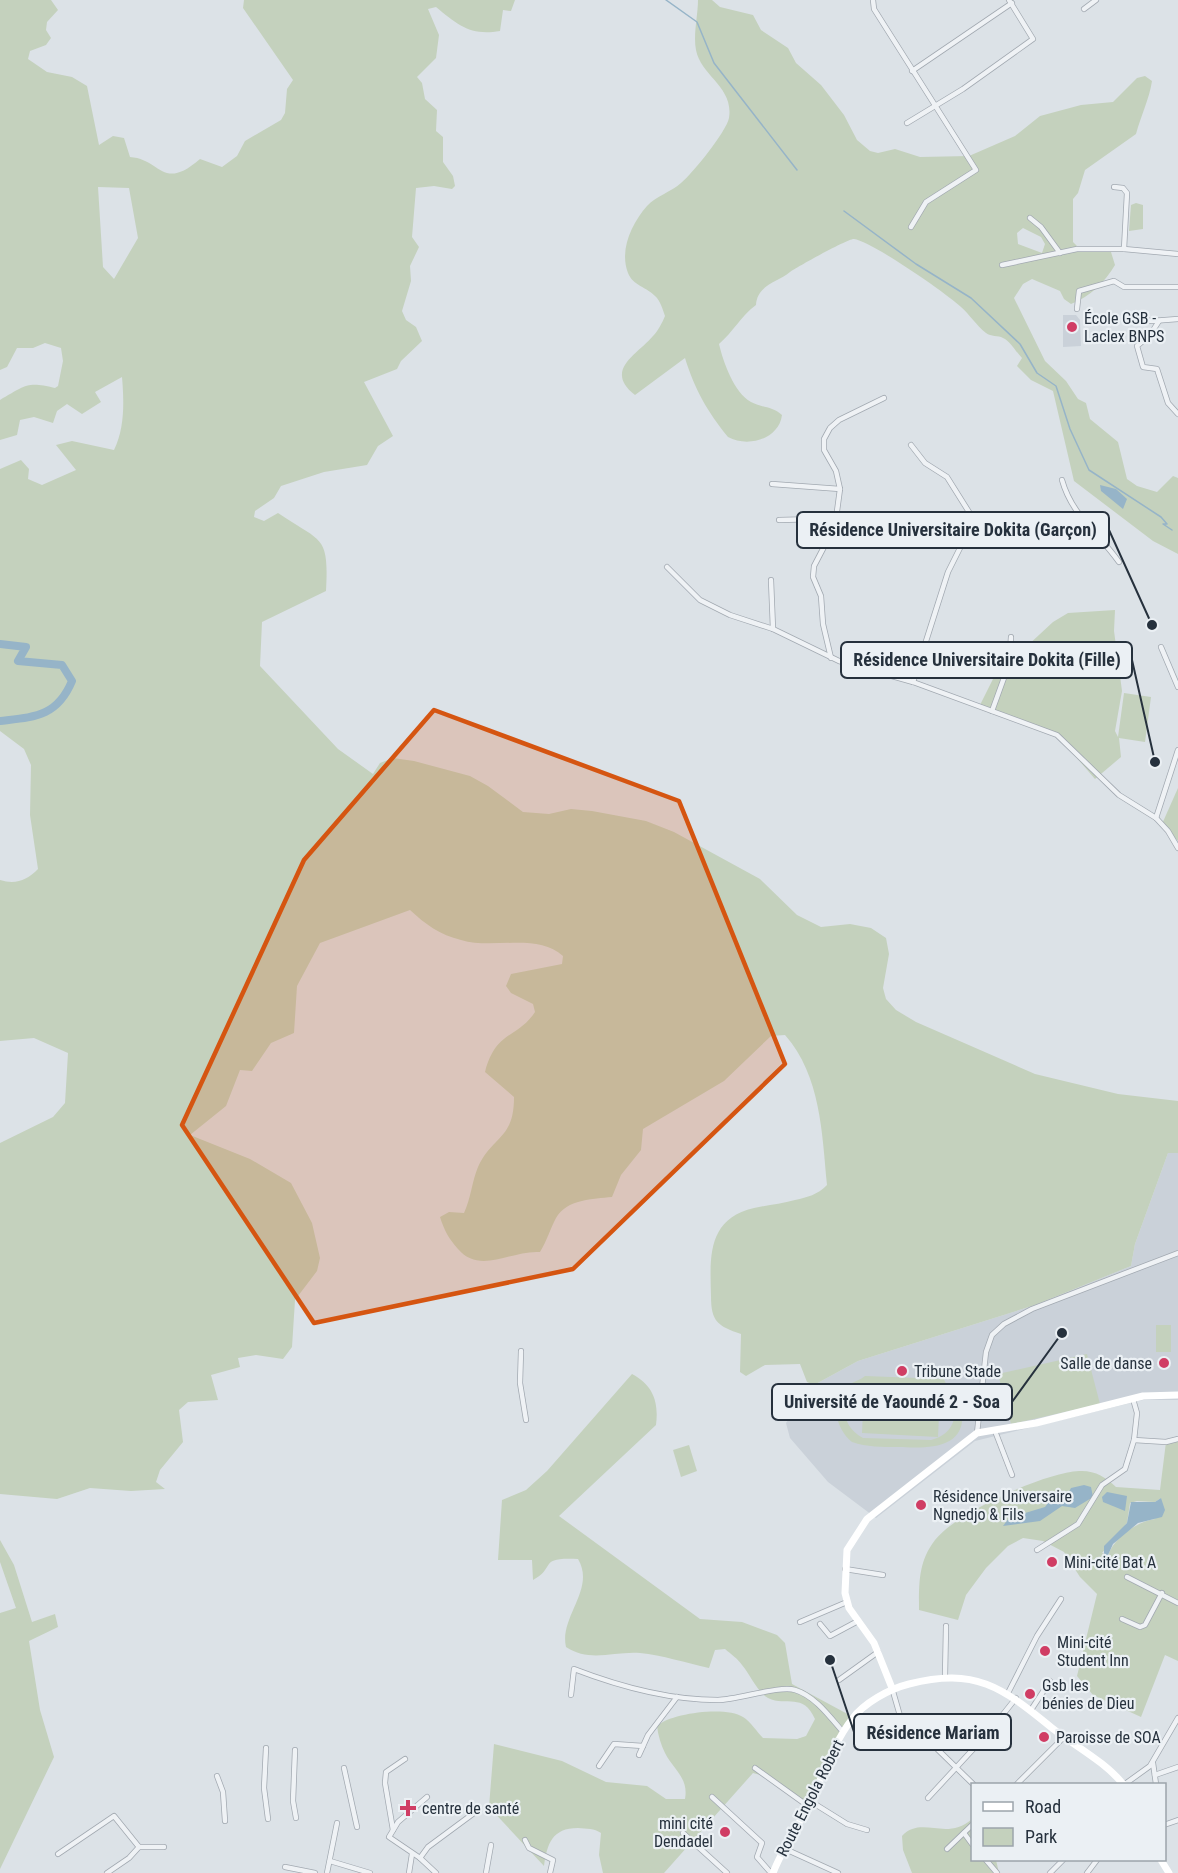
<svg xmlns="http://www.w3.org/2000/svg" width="1178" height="1873" font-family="'Roboto Condensed',sans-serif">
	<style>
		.built { fill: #cad1d9 }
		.green { fill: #c4d1bd; fill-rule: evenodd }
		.water { fill: #96b4c8 }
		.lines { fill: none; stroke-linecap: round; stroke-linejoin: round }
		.stream { stroke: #96b4c8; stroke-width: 1.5 }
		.river { stroke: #96b4c8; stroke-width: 8 }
		.street-casing { stroke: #a2a9b1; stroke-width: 6 }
		.street { stroke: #eff2f5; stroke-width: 4.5 }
		.secondary { stroke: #fff; stroke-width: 7 }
		.marked { fill: #d55511; fill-opacity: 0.2; stroke: #d55511; stroke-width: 4.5; stroke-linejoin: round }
		.poi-dot { fill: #d03d64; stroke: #ebf0f4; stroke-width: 2 }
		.labels { text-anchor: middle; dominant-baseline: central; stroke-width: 4.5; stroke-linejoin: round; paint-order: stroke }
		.poi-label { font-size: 16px; fill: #26313d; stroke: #ebf0f4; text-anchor: start }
		.street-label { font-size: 16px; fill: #26313d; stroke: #ebf0f4 }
		.leader { fill: none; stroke: #26313d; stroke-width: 2 }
		.callout-dot { fill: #26313d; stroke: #ebf0f4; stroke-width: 2 }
		.callout { fill: #ebf0f4; stroke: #26313d; stroke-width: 2 }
		.callout-label { font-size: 18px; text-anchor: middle; font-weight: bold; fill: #26313d }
	</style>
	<rect width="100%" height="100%" fill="#dce2e7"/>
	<g class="built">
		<path d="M1063 315H1076L1080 320 1081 346 1063 347Z"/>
		<path d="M1168 1153H1178V1400H1143L975 1441 876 1518 828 1482 790 1438 786 1423 814 1385 858 1361 1035 1305 1131 1266 1135 1244Z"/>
	</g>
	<g class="green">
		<path d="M0 0H51L58 10 47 22 46 30 51 38 46 45 30 51 28 59 47 72 72 77 87 86 99 145 113 136 124 138 130 157C161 159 162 192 200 159L222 167 237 156 245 141 281 120 285 113 287 89 293 80 243 8 244 0H515L511 11 503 10 500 31C470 36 458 25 436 7L428 9 439 35 436 58 417 77 422 83 425 99 437 110 436 131 443 137V162L453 176 455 186 452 189 434 186 416 188 412 237 419 247 410 266 411 281 402 311 406 320 416 327 422 341 401 361 397 369 364 382 393 436 378 446 367 465 324 472 281 486 274 498 255 511 254 517 264 521 278 513C322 543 329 534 326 591L262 622 260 666 338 749 373 774 380 763 393 758 414 761 470 776 488 786 523 812 549 814 571 809 592 811 646 821 674 832 760 879 797 915 821 927 850 924 871 928 886 938 889 954 883 988 886 999 896 1010 916 1022 1035 1074 1118 1094 1178 1101V1153H1168L1135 1244 1131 1266 1035 1305 858 1361 814 1385 807 1382 800 1364 765 1365 746 1376 740 1372 741 1334C718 1326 711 1322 711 1296 710 1257 707 1219 754 1208 767 1205 781 1204 795 1200 808 1197 817 1195 827 1185 822 1133 821 1076 785 1035L771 1036 724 1081 643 1129 641 1150 621 1175 612 1197C593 1199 567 1199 556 1218 550 1229 547 1241 540 1252 511 1250 480 1275 458 1249 449 1239 444 1230 440 1217L449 1212 464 1213C471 1198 472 1181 478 1167 493 1135 514 1140 514 1097L485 1072C496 1030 517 1039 535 1012L533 1004 511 993 506 986 511 974 562 964 563 956C537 932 493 950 461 940 440 935 425 924 410 910L320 943 297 986 294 1033 271 1043 252 1071 240 1070 226 1106 190 1135 250 1159 291 1183 312 1223 320 1258 317 1271 295 1300 292 1347 283 1359 256 1355 238 1358 240 1367 211 1375 218 1400 188 1402 179 1410 183 1442 160 1470 156 1482 165 1489 131 1491 90 1488 57 1499 0 1494V1143L53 1117 65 1103 68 1053 34 1038 0 1041V880C16 885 27 880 38 869L30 815 31 765 24 749 0 731V469L21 460 29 469 28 479 42 485 76 470 56 445 72 441 114 450C125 428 124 401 122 377L95 392 101 402 82 414 67 404 57 411 53 423 34 417 20 420 17 435 0 440V400C25 386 26 381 55 388L58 386 63 361 61 348 45 343 33 348H17L7 367 0 370ZM98 187 129 188 138 238 114 279 103 267Z"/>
		<path d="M698 0H712L720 7 753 15 761 30 788 48 796 63 821 85 844 115 857 140 870 151 878 153 895 149 920 157 969 156 1015 136 1040 116 1081 105 1113 102 1137 78 1145 76 1152 81C1149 100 1141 115 1136 134L1085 170 1078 193 1073 199V242L1081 250 1111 252 1115 265C1105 282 1090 297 1071 304L1064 299 1060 291 1032 279 1023 284 1014 298 1045 361 1066 381 1078 399 1086 403 1090 419 1118 442 1127 479 1137 486 1157 492 1173 476 1178 478V554L1153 541 1074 481 1053 391 1031 380 1017 366 1022 358C1016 352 1010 341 1003 338 998 335 991 337 986 333 976 325 970 315 961 307 946 293 871 241 854 239 849 238 797 267 790 272 778 282 757 285 756 305 741 316 733 332 719 344 723 361 734 393 751 402 762 408 772 406 782 415 779 439 748 448 728 437 707 411 695 390 685 358L635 395C603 370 638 354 653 336 658 331 662 323 665 316 663 310 660 300 655 296 647 287 633 286 628 273 619 250 632 223 647 206 656 196 671 192 681 183 693 173 726 132 729 118 734 87 701 76 696 50 693 35 698 15 698 0ZM1023 228 1041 237 1045 244 1042 253 1018 244 1017 233Z"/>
		<path d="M1136 203 1143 205V229L1129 231 1131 205Z"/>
		<path d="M1115 610 1114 631 1122 691 1115 731 1118 737 1124 693 1151 697 1145 742 1119 738 1121 757 1095 779 1057 735 979 707 1002 661 1026 647 1053 622 1068 613Z"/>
		<path d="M1178 788V841L1162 824Z"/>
		<rect x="1156" y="1325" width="15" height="27"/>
		<path d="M1087 1354 1100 1404 1011 1424 998 1374Z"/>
		<path d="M632 1374C653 1385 659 1402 656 1425L559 1516 700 1619 742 1622 777 1635 785 1643 792 1684 853 1717 807 1805 768 1777 753 1773 664 1873H603L599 1855 601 1833C594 1828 587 1829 578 1828 552 1828 547 1844 544 1866L489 1807 494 1744 562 1761 606 1782 647 1786 666 1799H685C689 1778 673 1769 665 1753 661 1745 658 1735 657 1726 671 1713 726 1706 743 1717 751 1722 757 1732 763 1738L797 1739 806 1736 815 1719C803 1692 787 1707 768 1698 757 1692 750 1674 742 1665 738 1659 731 1654 725 1649L715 1650 709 1668C686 1663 662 1655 640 1653 614 1651 590 1663 566 1647 559 1617 596 1589 578 1559 537 1557 557 1567 533 1580L532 1560H498L502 1500 526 1490 547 1471Z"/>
		<path d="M865 1376 944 1379C947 1390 960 1393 962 1410 967 1451 925 1448 898 1447 882 1447 867 1447 852 1442 835 1428 829 1400 849 1385 854 1381 861 1380 865 1376ZM867 1385C893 1386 962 1378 954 1419 951 1431 942 1437 931 1440L863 1438C837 1424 841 1395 867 1385Z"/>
		<path d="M864 1390 940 1393 938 1437 862 1433Z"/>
		<path d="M1178 1439V1661L1165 1655 1141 1717 1093 1695 1077 1676 1097 1594 1080 1577 1064 1552 1043 1541 1023 1538 1008 1546 986 1568 966 1595 958 1620 919 1610C919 1584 918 1562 935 1540 957 1512 1044 1473 1079 1471 1094 1470 1106 1477 1116 1487L1160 1490 1166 1442ZM1161 1498 1155 1519C1136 1522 1115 1537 1108 1555L1102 1553 1127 1523 1130 1503 1137 1501 1155 1502Z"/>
		<path d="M689 1445 697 1471 681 1477 673 1450Z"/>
		<path d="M0 1540 14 1565 32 1622 55 1614 58 1627 29 1641 40 1710 54 1757 0 1869V1613L16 1608 0 1562Z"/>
		<path d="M972 1819V1860H996L999 1873H912L903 1850 902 1836C922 1815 946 1842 972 1819Z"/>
	</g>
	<g class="water">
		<path d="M1100 485 1116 489 1127 499 1123 509 1101 491Z"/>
		<path d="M1084 1485 1091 1487 1093 1497 1075 1508 1062 1506 1040 1521 1003 1526 1009 1518 1045 1507 1055 1494 1065 1499 1071 1488Z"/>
		<path d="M1107 1492 1127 1496 1125 1511 1103 1502 1102 1497Z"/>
		<path d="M1161 1498 1165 1510 1162 1517 1138 1523 1113 1544 1108 1555 1104 1557V1546L1127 1523 1131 1502H1155Z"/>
	</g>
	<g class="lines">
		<g class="stream">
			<path d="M666 0 697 22 714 63 797 170"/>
			<path d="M844 211 916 264 971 298 1020 344 1037 373 1056 386 1070 429 1089 470 1161 517 1167 524H1163L1172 530"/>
		</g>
		<path class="river" d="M0 644 26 647 18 661 62 665 72 681C57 717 34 717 0 721"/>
		<g class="street-casing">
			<g id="street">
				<path d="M873 0 874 9 976 170 926 202 911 227"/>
				<path d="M1084 9 1096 0"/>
				<path d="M912 71 1012 3"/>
				<path d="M907 123 963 89 1033 39 1009 0"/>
				<path d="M1114 187 1123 188 1127 193 1124 249"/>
				<path d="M1030 218 1041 227 1060 253"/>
				<path d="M1002 265 1077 249H1124L1178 254"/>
				<path d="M1077 309 1079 291 1114 281 1124 287H1178"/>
				<path d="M1128 318 1152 321 1178 319"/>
				<path d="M1159 321 1150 335 1137 346 1143 367 1157 369 1168 403 1178 414"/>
				<path d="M911 445 925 463 947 477 974 520 948 572 913 682"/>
				<path d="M1062 480C1072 516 1099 533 1119 562"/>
				<path d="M772 484 840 489"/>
				<path d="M779 520 817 519 833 530"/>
				<path d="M667 567 700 600 730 615 773 629 839 661 913 682 1057 735 1119 795 1156 818 1168 831 1178 848"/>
				<path d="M771 580 773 629"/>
				<path d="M1161 647 1178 687"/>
				<path d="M831 658 823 624 821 596 813 577 814 566 835 526 840 489 836 471 824 450V439L830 428 839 420 884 398"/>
				<path d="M992 711 1009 664 1011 637"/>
				<path d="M1156 818 1178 750"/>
				<path d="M521 1351 520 1383 526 1420"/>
				<path d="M1133 1399 1137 1413 1134 1440 1166 1442 1178 1439"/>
				<path d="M995 1431 1012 1475"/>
				<path d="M977 1433 986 1352 992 1335 1004 1324 1032 1309 1178 1253"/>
				<path d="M1037 1550 1078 1524 1102 1485 1125 1469 1134 1440"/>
				<path d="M845 1569 883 1575"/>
				<path d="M1127 1577 1178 1603"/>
				<path d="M1122 1619 1140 1627 1145 1625 1162 1593"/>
				<path d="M800 1622 847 1602"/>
				<path d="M820 1624 830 1636 858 1621"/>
				<path d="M945 1677 946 1626"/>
				<path d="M839 1680 878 1652"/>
				<path d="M892 1688 907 1740"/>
				<path d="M1008 1693 1037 1636 1061 1599"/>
				<path d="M571 1695 574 1669C618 1686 670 1700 718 1700 737 1700 780 1685 795 1690 815 1696 830 1717 843 1732"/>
				<path d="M1031 1710 1050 1681"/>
				<path d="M929 1741 973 1784"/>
				<path d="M266 1748 264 1788 268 1819"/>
				<path d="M295 1750 293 1801 296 1818"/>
				<path d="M639 1755 648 1735 677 1697"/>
				<path d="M1153 1763 1156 1784"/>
				<path d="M599 1766 614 1744 643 1746"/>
				<path d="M344 1768 357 1827"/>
				<path d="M755 1768 808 1806"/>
				<path d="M1155 1775 1178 1767"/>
				<path d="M217 1776 223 1792 225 1821"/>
				<path d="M1017 1784 1064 1737"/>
				<path d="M1125 1784 1150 1766 1178 1718"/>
				<path d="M712 1797 762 1843 757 1857 771 1873"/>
				<path d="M928 1798 989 1732 1016 1698"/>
				<path d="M810 1801 847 1824 867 1830"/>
				<path d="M1164 1825 1178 1820"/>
				<path d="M393 1830 385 1783 386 1772 405 1759"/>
				<path d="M683 1833 727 1873"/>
				<path d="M964 1833 972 1844"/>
				<path d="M525 1840 529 1848 553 1860 550 1873"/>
				<path d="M783 1848 838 1873"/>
				<path d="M947 1849 972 1825"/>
				<path d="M58 1854 114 1816 139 1847H164"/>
				<path d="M420 1858 389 1837 398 1822 427 1797"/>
				<path d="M986 1860 997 1873"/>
				<path d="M330 1861 370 1873"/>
				<path d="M285 1867 315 1873"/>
				<path d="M107 1873 129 1858 139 1847"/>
				<path d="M327 1873 337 1823"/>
				<path d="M409 1873 412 1854"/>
				<path d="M436 1873 420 1858 428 1847 474 1813"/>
				<path d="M486 1873 491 1845"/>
				<path d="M1050 1873 1063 1860"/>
				<path d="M1087 1873 1097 1860"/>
			</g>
		</g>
		<use href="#street" class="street"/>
		<g class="secondary">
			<path d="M892 1688 874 1643 849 1608 845 1593 847 1550 867 1519 977 1433 1036 1423 1143 1396 1178 1395"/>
			<path d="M1161 1860 1169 1873"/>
			<path d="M773 1873C783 1847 799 1825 811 1801 824 1773 833 1744 852 1719 864 1703 889 1689 909 1684 975 1667 1002 1687 1052 1728 1076 1747 1104 1761 1123 1784"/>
		</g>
	</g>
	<path class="marked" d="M434 710 679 801 785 1064 573 1269 314 1323 182 1125 304 860Z"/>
	<g class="poi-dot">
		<circle cx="1072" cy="327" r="6"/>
		<circle cx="1164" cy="1363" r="6"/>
		<circle cx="902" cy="1371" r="6"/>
		<circle cx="921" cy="1505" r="6"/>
		<circle cx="1052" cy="1562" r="6"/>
		<circle cx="1045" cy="1651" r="6"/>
		<circle cx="1030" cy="1694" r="6"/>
		<circle cx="1044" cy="1737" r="6"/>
		<path d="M405 1799h6v6h6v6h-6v6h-6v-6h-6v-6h6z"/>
		<circle cx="725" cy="1832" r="6"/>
	</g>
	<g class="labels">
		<g class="poi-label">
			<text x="1084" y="318">École GSB -<tspan x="1084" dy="18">Laclex BNPS</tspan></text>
			<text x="1152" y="1363" text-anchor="end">Salle de danse</text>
			<text x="914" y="1371">Tribune Stade</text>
			<text x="933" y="1496">Résidence Universaire<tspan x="933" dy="18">Ngnedjo &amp; Fils</tspan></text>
			<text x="1064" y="1562">Mini-cité Bat A</text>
			<text x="1057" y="1642">Mini-cité<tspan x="1057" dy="18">Student Inn</tspan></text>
			<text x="1042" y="1685">Gsb les<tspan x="1042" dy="18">bénies de Dieu</tspan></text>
			<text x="1056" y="1737">Paroisse de SOA</text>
			<text x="422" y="1808">centre de santé</text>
			<text x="713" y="1823" text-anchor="end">mini cité<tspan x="713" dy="18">Dendadel</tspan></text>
		</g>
		<g class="street-label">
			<text transform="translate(810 1798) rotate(-63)">Route Engola Robert</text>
		</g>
	</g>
	<path class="leader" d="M1152 625L1109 530M1155 762L1132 660M1062 1333L1012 1402M830 1660L854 1732"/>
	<g class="callout-dot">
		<circle cx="1152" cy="625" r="6"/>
		<circle cx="1155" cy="762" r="6"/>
		<circle cx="1062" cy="1333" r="6"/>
		<circle cx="830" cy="1660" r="6"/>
	</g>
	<g class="callout">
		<rect x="797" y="512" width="312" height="36" rx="6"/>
		<rect x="841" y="642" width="291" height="36" rx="6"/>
		<rect x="772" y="1384" width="240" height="36" rx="6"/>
		<rect x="854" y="1714" width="157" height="36" rx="6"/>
	</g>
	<g class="callout-label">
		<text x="953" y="536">Résidence Universitaire Dokita (Garçon)</text>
		<text x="987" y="666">Résidence Universitaire Dokita (Fille)</text>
		<text x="892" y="1408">Université de Yaoundé 2 - Soa</text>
		<text x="933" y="1739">Résidence Mariam</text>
	</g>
	<rect x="971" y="1783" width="195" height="78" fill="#ebf0f4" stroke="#9ca4ab" stroke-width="1.5"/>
	<rect x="983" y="1802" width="30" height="9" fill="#ffffff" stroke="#9ca4ab" stroke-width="1.5"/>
	<text x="1025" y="1813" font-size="18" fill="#26313d">Road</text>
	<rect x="983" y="1828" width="30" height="18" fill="#c4d1bd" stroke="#9ca4ab" stroke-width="1.5"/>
	<text x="1025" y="1843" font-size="18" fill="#26313d">Park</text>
</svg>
